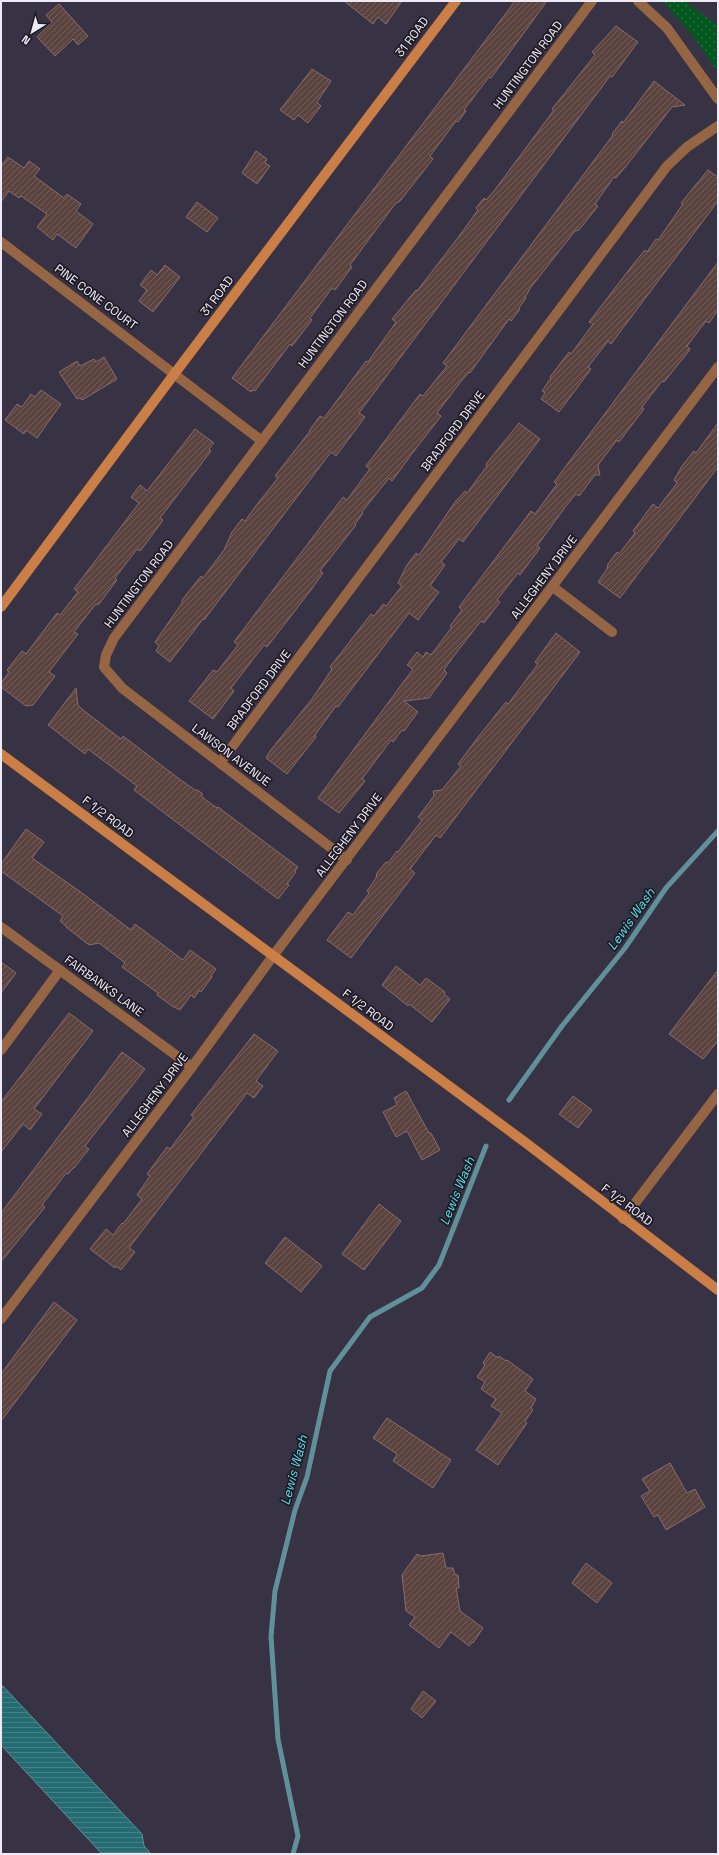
<svg xmlns="http://www.w3.org/2000/svg" width="719" height="1855" font-family="'Space Grotesk',sans-serif">
	<style>
		.park { fill: url(#park-dots) }
		.water { fill: url(#water-rules); stroke: #60919a }
		.lines { fill: none; stroke-linecap: round; stroke-linejoin: round }
		.stream { stroke: #60919a; stroke-width: 5 }
		.building { fill: url(#building-hatch); stroke: #886d69 }
		.street { stroke: #966543; stroke-width: 10 }
		.secondary { stroke: #cb7e45; stroke-width: 10 }
		.labels { text-anchor: middle; dominant-baseline: central; stroke-width: 3.5; stroke-linejoin: round; paint-order: stroke }
		.street-label { font-size: 12px; fill: #edeaf7; stroke: #1e1b24 }
		.water-label { font-size: 13px; font-style: italic; fill: #56deeb; stroke: #1e1b24 }
	</style>
	<defs>
		<pattern id="park-dots" width="8" height="8" patternUnits="userSpaceOnUse"><rect width="8" height="8" fill="#04581f"/><path d="M2 2h.1M6 6h.1" fill="none" stroke="#297040" stroke-width="1.8" stroke-linecap="round"/></pattern>
		<pattern id="water-rules" width="6" height="5" patternUnits="userSpaceOnUse"><rect width="6" height="5" fill="#246b72"/><path d="M0 2.5h6" fill="none" stroke="#448087"/></pattern>
		<pattern id="building-hatch" width="6" height="6" patternUnits="userSpaceOnUse"><rect width="6" height="6" fill="#5b4340"/><path d="M-1 1l2-2M0 6l6-6M5 7l2-2" fill="none" stroke="#735e5c"/></pattern>
	</defs>
	<rect width="100%" height="100%" fill="#383245"/>
	<path class="park" d="M662 1H685L718 26V73L690 32Z"/>
	<path class="water" d="M1 1684 142 1834 144 1846 151 1854H102L1 1745Z"/>
	<g class="lines">
		<g class="stream">
			<path d="M509 1100 562 1026 625 948 666 888 718 831"/>
			<path d="M293 1854 298 1836 278 1739 271 1637 275 1591 295 1510 307 1477 330 1371 370 1317 422 1288 439 1265 486 1146"/>
		</g>
	</g>
	<g class="building">
		<path d="M344 1H402L386 24 378 17 373 24Z"/>
		<path d="M515 1H547L491 78 489 77 464 110 466 111 458 122 456 121 430 156 433 159 400 201 395 204 350 265 352 267 335 290 332 288 310 318 312 320 292 346 290 344 255 391 253 390 251 392 232 378Z"/>
		<path d="M59 4 88 36 78 45 73 39 55 56 37 37 52 22 46 15Z"/>
		<path d="M616 26 638 42 612 77 610 76 359 413 365 417 336 456 331 452 204 620 203 619 170 662 156 651 159 646 155 642 182 603V600L201 576 203 578 224 550 232 532 242 519 245 521 258 503 278 478 275 476 310 431H309L320 416 324 418 366 361 368 362 396 322 392 319 416 290 417 291 457 239 478 210 476 208 484 198 486 200 494 191 554 110 552 109 595 55 592 52Z"/>
		<path d="M312 69 331 81 317 102 321 106 308 123 298 115 294 120 280 110Z"/>
		<path d="M654 81 685 105 672 107 627 165 616 178 614 177 595 204 598 206 579 230 575 231 528 291H529L525 297 526 298 519 308 520 309 511 321 509 319 470 373 469 372 459 384 437 413 441 416 411 455 392 481 389 478 362 512 363 513 355 524 356 525 320 571 323 573 311 590 267 647 264 645 231 688 234 691 213 719 189 701 213 670 217 672 238 645 234 642 343 497 347 500 363 478 370 469 366 466 420 394 423 396 447 366 443 363 613 135 612 134 622 121 623 123Z"/>
		<path d="M256 151 267 159 265 163 270 166 257 184 242 173Z"/>
		<path d="M8 157 24 168 29 161 40 169 34 176 64 198 67 194 81 204 76 211 93 224 76 248 57 234 53 240 37 227 47 214 21 196 19 198 9 191 1 202V166Z"/>
		<path d="M708 170 718 177V201L611 344 608 341 588 367 591 369 559 412 541 399 545 393 542 391 551 378 550 377 569 352 571 354 593 324 589 322 635 262 645 250 647 252 656 239 658 240 683 204 681 203Z"/>
		<path d="M197 202 218 218 207 232 186 217Z"/>
		<path d="M718 262V310L709 323 706 321 687 346 690 349 689 351 664 382 662 381 642 407 644 409 628 430 619 442 617 440 598 465 600 475H595L579 496 576 494 566 506 537 546 540 548 520 575 518 573 497 600 500 602 484 623 481 621 453 657 444 670 447 673 429 698 404 701 418 712 404 731 402 730 393 742 391 740 362 779 365 781 339 813 318 798 413 669 407 665 417 652 423 657 426 652 431 655 452 627 450 626 462 610 459 607 531 511 535 514 557 484 554 482Z"/>
		<path d="M165 265 180 277 153 312 139 301 147 290 140 285 151 270 157 275Z"/>
		<path d="M104 357 117 379 82 400 80 398 77 399 59 372 77 361 80 366 94 359 96 362Z"/>
		<path d="M41 390 61 404 37 438 26 430 24 434 5 420 17 404 22 407 31 394 35 397Z"/>
		<path d="M519 423 540 439 463 542 459 539 441 562 445 565 430 586 439 592 418 620 409 613 338 707 336 706 315 735 316 737 287 774 266 758 270 751 312 699 332 669 330 667 371 614 374 616 383 604 386 606 402 586 398 583 407 565 416 553 419 555 455 502 465 491 467 493 487 466 486 464Z"/>
		<path d="M718 423V467L620 598 598 582 607 569 608 564 617 552 619 554 635 533 633 531 653 504 658 508 677 483 674 480 682 466 694 451 696 453Z"/>
		<path d="M195 429 214 443 209 449 211 451 160 518 163 520 147 542 140 551 137 549 115 578 117 580 99 604 95 605 74 632 78 634 49 672 55 676 33 705 26 706 1 687V683L9 672 7 670 22 651 26 654 57 613 60 615 78 592 74 589 139 503 131 497 140 485 147 491Z"/>
		<path d="M556 633 580 652 440 838 436 835 410 869 415 873 351 958 327 940 348 912 353 915 369 893 367 891 376 878 377 873 386 862 388 863 397 851 398 852 422 820 418 817 434 796 433 791 442 790 461 766 458 764 479 736 506 702 508 704 538 664 535 662Z"/>
		<path d="M76 688 78 705 83 710 121 739 123 736 178 778 195 790H197L202 793V797L217 808 218 807 298 867 295 871 296 872 287 884 289 885 278 899 134 790 137 786 88 749 85 754 48 725Z"/>
		<path d="M26 829 44 842 32 858 82 893 131 930 135 924 183 960 190 950 216 969 211 976 212 977 201 992 199 991 194 998 191 995 180 1010 172 1006 157 995 158 993 122 967 125 963 120 959 99 943 89 945 66 927V926L60 921 63 916 1 871V864Z"/>
		<path d="M1 962 16 973 1 993Z"/>
		<path d="M396 966 420 985 426 978 445 992 444 994 450 999 432 1022 409 1004 408 1006 382 985Z"/>
		<path d="M718 970V1041L703 1059 669 1034Z"/>
		<path d="M69 1013 93 1031 34 1109 42 1114 30 1130 23 1124 1 1152V1102Z"/>
		<path d="M254 1034 278 1051 256 1081 263 1086 254 1098 247 1093 129 1248 135 1252 121 1270 116 1266 115 1268 90 1249 106 1229 113 1235 122 1223 123 1224 142 1199 137 1195 150 1176 147 1174 167 1147 170 1149 194 1117 191 1115Z"/>
		<path d="M122 1052 145 1069 85 1146 89 1149 74 1168H73L68 1174 66 1173 42 1205 45 1207 1 1262V1213Z"/>
		<path d="M406 1091 429 1133H431L440 1150 422 1160 407 1131 396 1137 383 1112 397 1105 394 1098Z"/>
		<path d="M573 1096 592 1110 578 1128 559 1114Z"/>
		<path d="M379 1204 401 1221 364 1270 342 1254Z"/>
		<path d="M285 1237 322 1266 301 1292 265 1263Z"/>
		<path d="M54 1302 77 1320 1 1421V1374Z"/>
		<path d="M490 1352 498 1358 499 1356 506 1361 507 1360 533 1379 525 1391 536 1399 531 1408 533 1410 525 1421 527 1423 498 1465 476 1450 502 1413 491 1406 496 1399 481 1389 485 1382 477 1377 485 1365 483 1363Z"/>
		<path d="M387 1418 451 1460 433 1488 393 1461 397 1454 373 1438Z"/>
		<path d="M670 1463 687 1493 695 1489 705 1507 666 1530 658 1515 654 1517 641 1496 650 1491 642 1479Z"/>
		<path d="M443 1553 446 1568H453L455 1575H458L459 1588H456L460 1611 483 1628 473 1643 472 1642 469 1646 451 1632 439 1648 409 1625 415 1617 406 1611 402 1575 417 1554 421 1556Z"/>
		<path d="M586 1563 612 1583 597 1603 572 1583Z"/>
		<path d="M423 1691 436 1701 422 1718 411 1709Z"/>
	</g>
	<g class="lines">
		<g class="street">
			<path d="M638 1 667 28 718 99"/>
			<path d="M1 242 262 441"/>
			<path d="M553 587 612 632"/>
			<path d="M220 763 667 166 687 147 718 126"/>
			<path d="M347 860 122 688 104 667 106 655 114 638 592 1"/>
			<path d="M1 927 192 1067"/>
			<path d="M1 1050 60 970"/>
			<path d="M623 1219 718 1094"/>
			<path d="M1 1319 192 1067 273 956 718 367"/>
		</g>
		<g class="secondary">
			<path d="M1 607 175 373 456 1"/>
			<path d="M1 754 526 1143 718 1290"/>
		</g>
	</g>
	<g class="labels">
		<g class="street-label">
			<text transform="translate(412 37) rotate(-53)">31 ROAD</text>
			<text transform="translate(528 65) rotate(-53)">HUNTINGTON ROAD</text>
			<text transform="translate(217 296) rotate(-53)">31 ROAD</text>
			<text transform="translate(96 297) rotate(37)">PINE CONE COURT</text>
			<text transform="translate(333 324) rotate(-53)">HUNTINGTON ROAD</text>
			<text transform="translate(453 431) rotate(-53)">BRADFORD DRIVE</text>
			<text transform="translate(544 577) rotate(-53)">ALLEGHENY DRIVE</text>
			<text transform="translate(139 584) rotate(-53)">HUNTINGTON ROAD</text>
			<text transform="translate(259 690) rotate(-53)">BRADFORD DRIVE</text>
			<text transform="translate(231 755) rotate(37)">LAWSON AVENUE</text>
			<text transform="translate(108 817) rotate(37)">F 1/2 ROAD</text>
			<text transform="translate(349 835) rotate(-53)">ALLEGHENY DRIVE</text>
			<text transform="translate(104 986) rotate(36)">FAIRBANKS LANE</text>
			<text transform="translate(368 1010) rotate(37)">F 1/2 ROAD</text>
			<text transform="translate(155 1095) rotate(-53)">ALLEGHENY DRIVE</text>
			<text transform="translate(627 1205) rotate(37)">F 1/2 ROAD</text>
		</g>
		<g class="water-label">
			<text transform="translate(631 919) rotate(-55)">Lewis Wash</text>
			<text transform="translate(457 1191) rotate(-68)">Lewis Wash</text>
			<text transform="translate(294 1470) rotate(-75)">Lewis Wash</text>
		</g>
	</g>
	<rect width="719" height="1855" fill="none" stroke="#edeaf7" stroke-width="4"/>
	<g transform="translate(32 32) rotate(217)" stroke="#1e1b24" stroke-width="3" paint-order="stroke">
	<path d="M0-3L7 15L0 10L-7 15Z" fill="#edeaf7"/>
	<text y="-6" font-size="11" font-weight="bold" text-anchor="middle" fill="#edeaf7">N</text>
	</g>
</svg>
